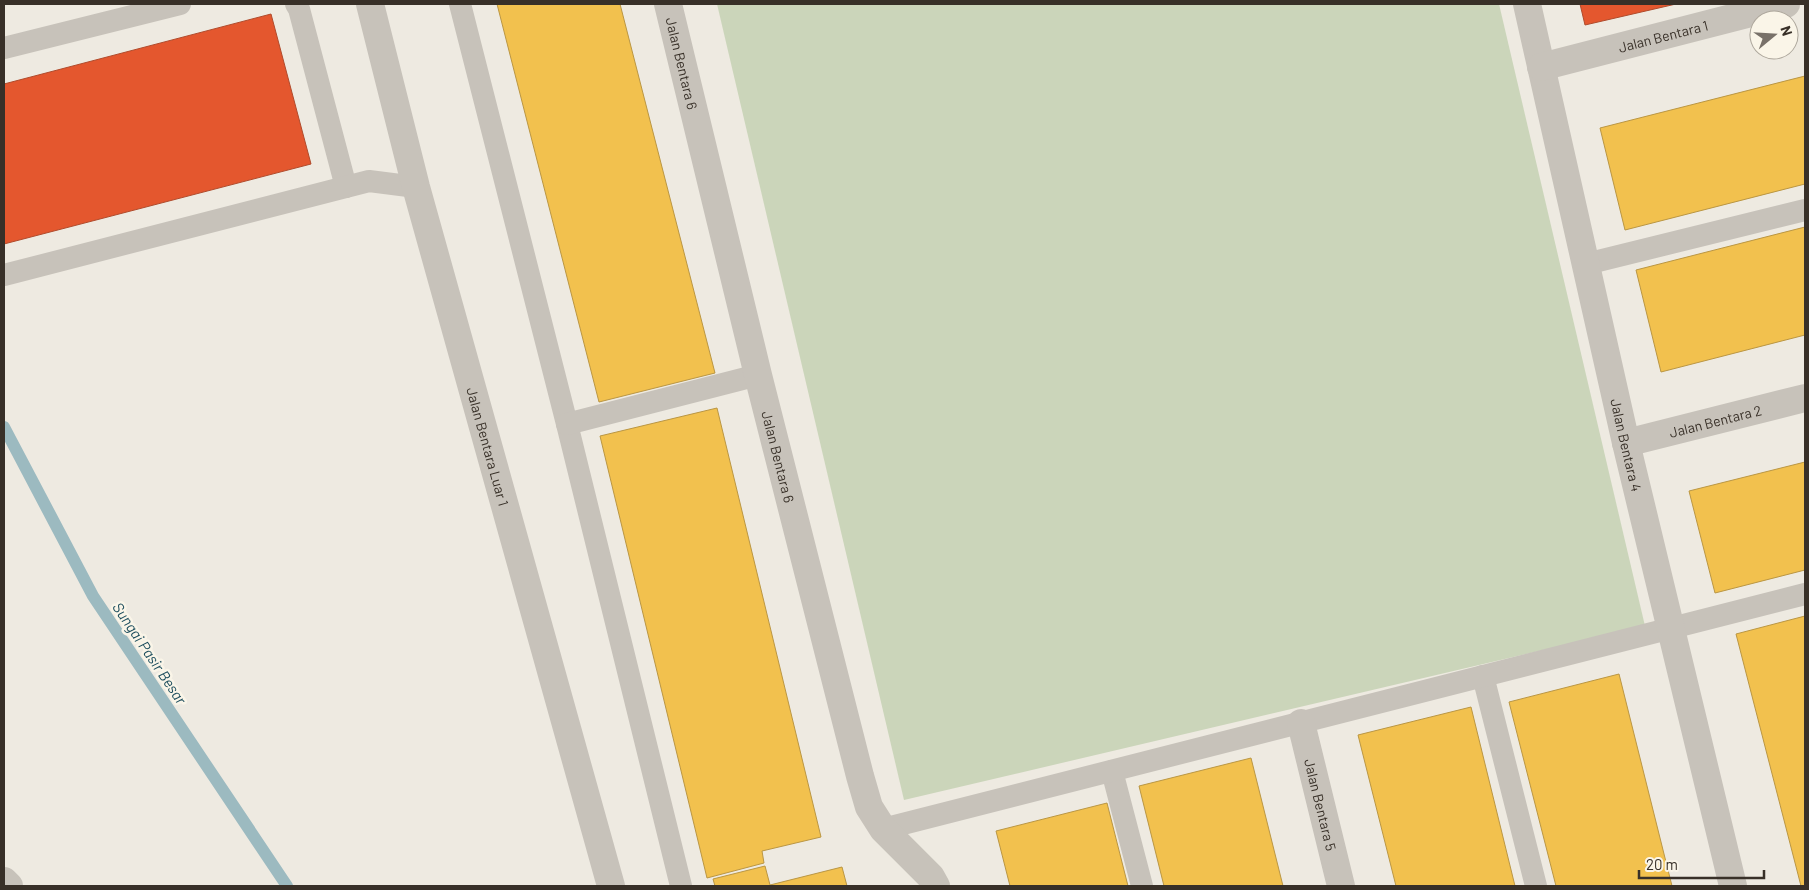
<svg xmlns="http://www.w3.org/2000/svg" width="1809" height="890" font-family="Barlow,sans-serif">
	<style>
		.green { fill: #cbd5ba }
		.homes { fill: #f2c14e; stroke: #ba9643 }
		.shops { fill: #e4572e; stroke: #b04b2c }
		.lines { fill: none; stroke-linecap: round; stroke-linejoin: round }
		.stream { stroke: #9cbac0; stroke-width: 12 }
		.lane { stroke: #c7c2ba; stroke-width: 22 }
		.street { stroke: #c7c2ba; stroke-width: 28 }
		.labels { text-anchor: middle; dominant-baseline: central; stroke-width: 5; stroke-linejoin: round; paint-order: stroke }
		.street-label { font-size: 14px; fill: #383028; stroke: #faf5e8 }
		.water-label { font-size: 15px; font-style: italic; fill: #1b4c5c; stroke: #faf5e8 }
	</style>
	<rect width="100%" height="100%" fill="#eeeae1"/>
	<path class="green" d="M717 4H1499L1645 626 904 800Z"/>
	<g class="homes">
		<path d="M497 4H620L715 373 599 402Z"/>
		<path d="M1805 76V184L1625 230 1600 128Z"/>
		<path d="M1805 227V335L1661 372 1636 270Z"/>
		<path d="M717 408 821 837 762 851 764 863 707 878 600 436Z"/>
		<path d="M1805 462V570L1715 593 1689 491Z"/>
		<path d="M1805 616V886H1801L1736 634Z"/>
		<path d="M1619 674 1672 886H1556L1509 702Z"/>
		<path d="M1471 707 1515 886H1396L1358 735Z"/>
		<path d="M1251 758 1283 886H1164L1139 786Z"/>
		<path d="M1107 803 1128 886H1010L996 831Z"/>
		<path d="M765 866 770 885 842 867 847 886H715L713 879Z"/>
	</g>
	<g class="shops">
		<path d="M1580 4H1676L1585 25Z"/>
		<path d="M271 14 311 164 4 244V84Z"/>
	</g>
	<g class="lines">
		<path class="stream" d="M4 427 93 596 287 886"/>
		<g class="lane">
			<path d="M296 4 299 9 346 187"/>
			<path d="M460 4 567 424 681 886"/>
			<path d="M4 48 180 4"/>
			<path d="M1586 264 1805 210"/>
			<path d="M4 275 369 181 416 187"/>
			<path d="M567 424 758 375"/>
			<path d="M1483 676 1536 886"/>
			<path d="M1112 771 1142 886"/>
			<path d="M883 829 1805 594"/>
		</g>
		<g class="street">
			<path id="s1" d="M370 4 416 187 611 886"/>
			<path id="s2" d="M668 4 758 375 860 776 869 807 883 829 931 877 936 886"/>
			<path id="s3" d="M1527 4 1626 443 1733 886"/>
			<path id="s4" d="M1541 67 1786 4"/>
			<path id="s5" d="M1626 443 1805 398"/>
			<path id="s6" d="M1301 723 1341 886"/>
			<path d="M4 881 9 886"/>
		</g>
	</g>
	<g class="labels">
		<g class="street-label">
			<text stroke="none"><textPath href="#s4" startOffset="126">Jalan Bentara 1</textPath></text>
			<text stroke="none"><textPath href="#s2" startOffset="61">Jalan Bentara 6</textPath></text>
			<text stroke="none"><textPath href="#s5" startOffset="92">Jalan Bentara 2</textPath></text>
			<text stroke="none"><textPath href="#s1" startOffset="458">Jalan Bentara Luar 1</textPath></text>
			<text stroke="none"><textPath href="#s3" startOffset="452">Jalan Bentara 4</textPath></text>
			<text stroke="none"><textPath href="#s2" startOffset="466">Jalan Bentara 6</textPath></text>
			<text stroke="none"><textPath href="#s6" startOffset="84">Jalan Bentara 5</textPath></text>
		</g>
		<g class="water-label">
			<text transform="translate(150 653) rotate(56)">Sungai Pasir Besar</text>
		</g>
	</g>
	<rect width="1809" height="890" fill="none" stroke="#383028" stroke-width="10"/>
	<g transform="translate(1774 35) rotate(72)"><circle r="24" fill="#faf5e8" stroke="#aca69b"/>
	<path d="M0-4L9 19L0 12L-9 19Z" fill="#787169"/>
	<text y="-8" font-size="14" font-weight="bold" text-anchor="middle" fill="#383028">N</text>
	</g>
	<path d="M1639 870v8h125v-8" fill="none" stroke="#383028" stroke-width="2.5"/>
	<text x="1646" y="870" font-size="15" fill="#383028" stroke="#faf5e8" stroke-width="4" paint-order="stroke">20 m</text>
</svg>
